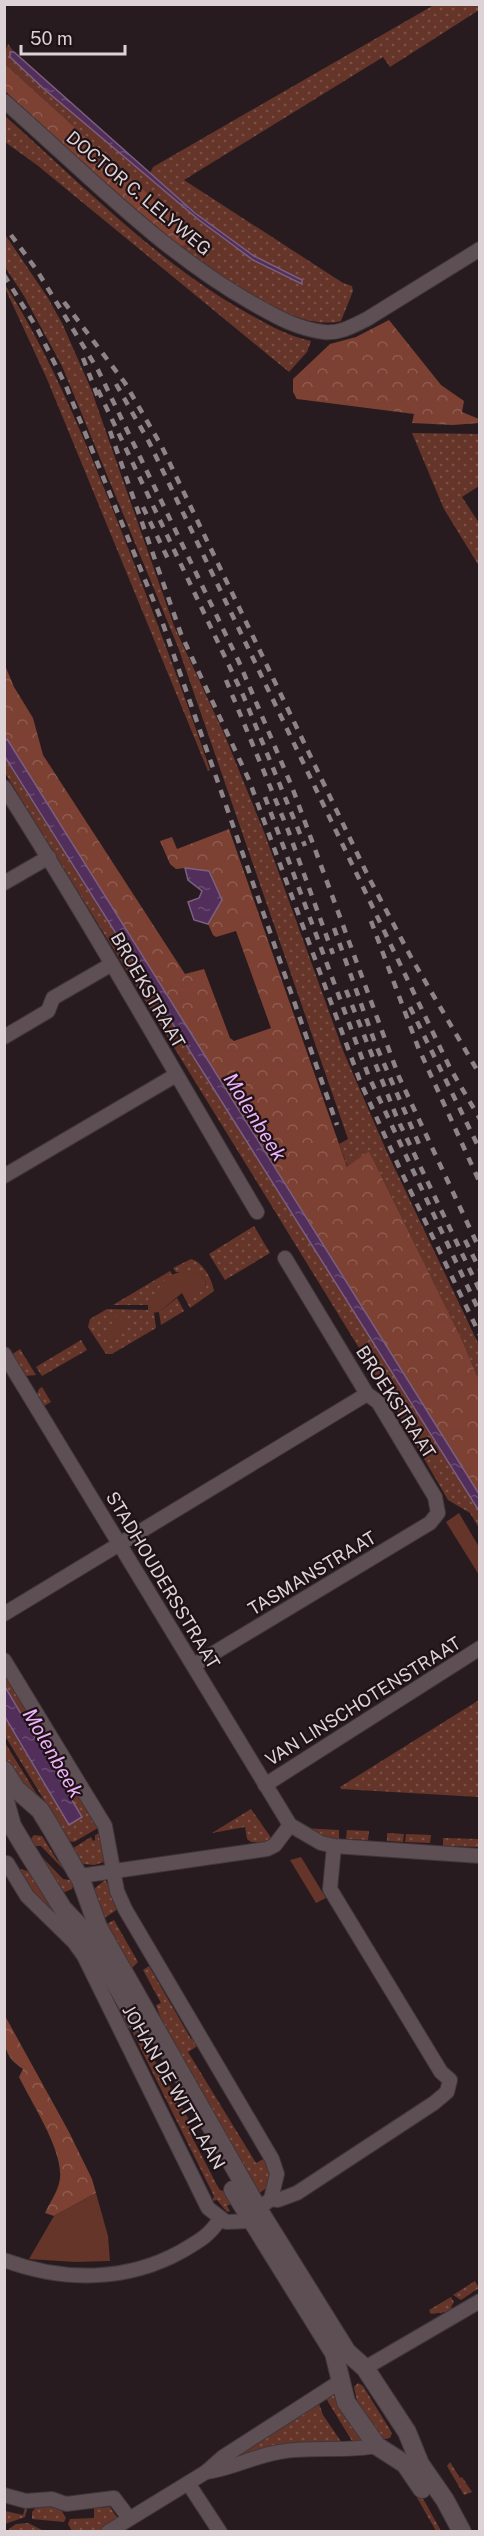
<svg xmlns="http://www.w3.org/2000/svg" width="484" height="2536" font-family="'Public Sans',sans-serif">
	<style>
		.grass { fill: url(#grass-dots) }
		.forest { fill: url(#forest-crowns) }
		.green { fill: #653529 }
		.water { fill: url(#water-ripples); stroke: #7c6080; stroke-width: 1.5 }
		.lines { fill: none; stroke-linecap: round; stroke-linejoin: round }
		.minor-casing { stroke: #41373a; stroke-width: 16 }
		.secondary-casing { stroke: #41373a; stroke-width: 20 }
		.minor { stroke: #5e4f54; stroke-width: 14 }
		.secondary { stroke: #5e4f54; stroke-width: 18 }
		.rail { stroke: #8e8387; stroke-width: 4.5; stroke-dasharray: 8 8; stroke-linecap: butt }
		.labels { text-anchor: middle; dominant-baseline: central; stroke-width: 4.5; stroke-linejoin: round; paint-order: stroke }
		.street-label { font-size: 18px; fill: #ddd3d6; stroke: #1e1216 }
		.water-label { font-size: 20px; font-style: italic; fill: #edb2fb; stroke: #1e1216 }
	</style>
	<defs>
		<pattern id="grass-dots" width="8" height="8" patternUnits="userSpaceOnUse" patternTransform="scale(1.5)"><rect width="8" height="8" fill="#653529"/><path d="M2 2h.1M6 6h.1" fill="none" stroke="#7b5147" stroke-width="1.8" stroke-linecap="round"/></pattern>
		<pattern id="forest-crowns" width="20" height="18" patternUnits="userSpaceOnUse" patternTransform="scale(1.5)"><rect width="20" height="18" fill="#7c4132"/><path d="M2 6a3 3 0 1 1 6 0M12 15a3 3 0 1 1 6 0" fill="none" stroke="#8e5c4f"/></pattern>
		<pattern id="water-ripples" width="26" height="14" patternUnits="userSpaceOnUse" patternTransform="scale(1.5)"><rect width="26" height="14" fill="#522e5b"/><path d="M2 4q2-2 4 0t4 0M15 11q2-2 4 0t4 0" fill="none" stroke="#6a4b72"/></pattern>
	</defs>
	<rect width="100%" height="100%" fill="#281b20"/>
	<g class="grass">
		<path d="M434 5H479V10L390 67 383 57 184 180 343 283 352 286 353 291 341 321C295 333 217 275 181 247L189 241 169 209 156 201 5 64V52L8 44 14 52H10V57L44 89 218 235 253 260 301 280 254 256 209 224 150 173 153 167Z"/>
		<path d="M4 115C82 184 157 263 249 314 269 325 288 336 311 341L307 352 289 372 37 165 5 142Z"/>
		<path d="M4 233 48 298 62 323 91 389 174 626 225 736 264 832 344 1053 386 1150 479 1345V1381L463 1342 369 1151 348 1168 339 1144 348 1139 178 647 62 366 24 296 5 267Z"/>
		<path d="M4 283C49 353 80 429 111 505 146 593 180 681 210 770L208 771 47 379 5 288Z"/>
		<path d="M412 433 479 434V486L462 497 479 523V566L444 509Z"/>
		<path d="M4 757 479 1511V1528L470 1513 448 1500 372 1369 5 773Z"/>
		<path d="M254 1226 270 1253 225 1280 209 1254Z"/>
		<path d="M191 1259C203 1262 212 1279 214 1291L190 1308 182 1293 205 1289 206 1283 202 1274 176 1272 173 1268Z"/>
		<path d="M170 1271 172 1274 148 1305H113Z"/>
		<path d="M177 1298 184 1311 161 1325 159 1312Z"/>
		<path d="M107 1309 148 1310 154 1313 156 1328 112 1354H106L88 1327 90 1319Z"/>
		<path d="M81 1340 87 1350 42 1376 36 1367Z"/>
		<path d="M20 1349 36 1375 24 1376 11 1355Z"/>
		<path d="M42 1387 51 1402 42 1407 36 1397 39 1389Z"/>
		<path d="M5 1668 98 1828 74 1842 69 1841 5 1736 4 1717 68 1824 82 1817 5 1685Z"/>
		<path d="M479 1700V1797L341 1789 340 1787Z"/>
		<path d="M4 1741 44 1806 5 1763Z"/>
		<path d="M251 1809 272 1839 267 1843 251 1842 247 1839 245 1827 212 1833Z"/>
		<path d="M301 1828 339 1830V1842H330Z"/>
		<path d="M347 1830 369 1831 368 1840 346 1839Z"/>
		<path d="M100 1833 104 1862 94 1865 83 1864 70 1850 91 1837 93 1841 95 1840V1835Z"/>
		<path d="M387 1833 404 1834 403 1842 387 1841Z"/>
		<path d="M406 1834 431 1835 430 1843 405 1842Z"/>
		<path d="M34 1835 42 1836 57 1860 69 1867 66 1872 41 1846H30L29 1841Z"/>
		<path d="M443 1838 479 1839V1847L443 1846Z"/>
		<path d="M39 1854 63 1879 75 1881 72 1889 65 1892 61 1890Z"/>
		<path d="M21 1869 33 1873 76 1936 38 1899 20 1873Z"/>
		<path d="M105 1880 110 1886 111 1893 118 1909 100 1921 95 1905V1888Z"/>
		<path d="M114 1920 138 1962 132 1968 103 1926Z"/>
		<path d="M84 1938 188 2118 192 2137 219 2189 222 2191 228 2189 237 2207 234 2209 231 2204 227 2206 230 2211 227 2212 217 2200 212 2201 214 2196 131 2029 125 2027Z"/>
		<path d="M149 1966 191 2039 195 2037 199 2045 188 2052 256 2163 267 2157 271 2166 270 2186 256 2195 171 2048 156 2005 161 2003 143 1970Z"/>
		<path d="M475 2281 479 2288 461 2300 453 2295Z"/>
		<path d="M451 2297 454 2302 451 2307 453 2311 431 2314 429 2310Z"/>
		<path d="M358 2383 363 2386 392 2433 390 2438 383 2439 379 2435 357 2401 354 2387Z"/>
		<path d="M336 2389 364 2441 355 2446 327 2400V2395Z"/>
		<path d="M318 2401 323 2415 344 2446 222 2466Z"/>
		<path d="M450 2462 460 2478 462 2477 472 2492 464 2495 447 2466Z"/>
		<path d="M407 2476 425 2502 441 2531H436L415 2494 404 2479Z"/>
		<path d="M26 2504H28L25 2517 5 2524V2511L23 2515Z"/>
		<path d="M58 2505 66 2518 64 2522 32 2519V2512L37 2506Z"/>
		<path d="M110 2507 118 2519 99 2531H72L68 2524 70 2519 94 2518V2508Z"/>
		<path d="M28 2523 44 2531H10L9 2529 16 2524Z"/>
	</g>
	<g class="forest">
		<path d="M5 64 156 201C174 212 182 222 190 242L181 247 110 188 5 91Z"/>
		<path d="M389 320 441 385 464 401 462 412 479 419V423L453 425 412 423 414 414 297 399 293 392V379L330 344 356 337Z"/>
		<path d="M4 663 14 687 33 718 43 755 185 974 204 969 230 1038 234 1041 271 1028 236 931 216 937 213 935 208 924 222 900 185 868 176 869 170 864 160 841 172 837 177 849 229 829 347 1167 369 1151 463 1342 479 1381V1494L7 739 4 734Z"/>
		<path d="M4 2014 69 2132 92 2179 96 2193 54 2216 45 2213C50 2202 59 2190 60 2178 63 2150 31 2102 19 2077L23 2069C0 2054 5 2040 4 2014Z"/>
	</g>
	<g class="green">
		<path d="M183 1271 202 1274 206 1283 205 1289 196 1295 182 1293 159 1312 152 1313 148 1310V1303L168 1276Z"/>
		<path d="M118 1314 128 1321 116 1339 105 1333Z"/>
		<path d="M459 1513 479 1547V1575L446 1522Z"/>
		<path d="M301 1857 326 1898 316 1903 290 1860Z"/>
		<path d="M96 2193 108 2236 110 2261 75 2262 29 2259 54 2216Z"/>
	</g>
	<g class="water">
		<path d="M10 52H14L195 213 254 256 302 280V284L253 260 199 220 44 89 10 57Z"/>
		<path d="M7 739 479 1494V1511L5 757V741Z"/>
		<path d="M185 868 209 871 222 900 208 924 194 920 188 902 199 898 202 891 188 880Z"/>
		<path d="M4 1685 82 1817 69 1825 5 1717Z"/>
	</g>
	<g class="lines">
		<g class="minor-casing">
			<g id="minor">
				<path d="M4 101C84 171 159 250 252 303 275 316 297 329 324 332 339 334 353 326 367 319L480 249"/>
				<path d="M4 787C93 927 173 1070 257 1212"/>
				<path d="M4 883 49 857"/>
				<path d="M4 1037 48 1011 53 998 112 964"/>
				<path d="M4 1176 176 1075"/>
				<path d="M4 1354 290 1825 321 1843 334 1846 480 1856"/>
				<path d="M4 1614 367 1394"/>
				<path d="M4 1660 105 1826 117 1891 125 1909 272 2159 277 2174 271 2199 258 2209"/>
				<path d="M194 1665 430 1523 438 1513 435 1497 378 1402 367 1394 285 1258"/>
				<path d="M265 1785 480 1648"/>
				<path d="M7 1863 27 1896 74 1942 84 1956 208 2208 226 2222 250 2221"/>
				<path d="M80 1876 267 1849 275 1845 290 1825"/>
				<path d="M271 2199 278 2200 297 2193 434 2103 447 2092 450 2080 441 2072 330 1889 334 1846"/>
				<path d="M4 2260C63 2282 127 2282 182 2251 199 2241 209 2236 220 2219"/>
				<path d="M365 2368 480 2301"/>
				<path d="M206 2472C231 2469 254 2456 279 2452 311 2446 344 2452 377 2446"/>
				<path d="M188 2483 220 2532"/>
				<path d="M4 2495 26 2501 52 2499 66 2504 114 2498 129 2518"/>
				<path d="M108 2532 206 2472 223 2457 341 2381"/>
			</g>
		</g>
		<g class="secondary-casing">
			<g id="secondary">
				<path d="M4 1770 16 1789 40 1810 51 1828 81 1880 98 1927 258 2209 347 2352 365 2368 407 2432 420 2464 445 2500 462 2532"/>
				<path d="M4 1797 12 1826 27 1851 63 1909 87 1934 138 2023"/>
				<path d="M233 2190 334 2353 346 2402 377 2446 405 2464 422 2489"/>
			</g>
		</g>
		<use href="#minor" class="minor"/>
		<use href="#secondary" class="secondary"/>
		<g class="rail">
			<path d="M11 235 36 269 98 370 239 662 292 787 399 1077 480 1250"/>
			<path d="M4 275 38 330 66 386 163 624 337 1125"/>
			<path d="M64 302 125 383 162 447 369 878 412 959 480 1075"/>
			<path d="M83 358 98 397"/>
			<path d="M116 384 149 442 450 1068 480 1119"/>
			<path d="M98 390 243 695 305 846"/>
			<path d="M110 431 181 634 249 780 360 1081 399 1167 480 1335"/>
			<path d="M143 507 169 561"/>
			<path d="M226 680 288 830 333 954"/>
			<path d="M265 797 369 1077 480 1313"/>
			<path d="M371 921 418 1047 480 1183"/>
			<path d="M334 928 375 1043 422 1151"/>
			<path d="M346 990 397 1118 480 1291"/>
			<path d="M410 1007 480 1150"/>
			<path d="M465 1240 480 1270"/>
		</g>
	</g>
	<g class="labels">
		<g class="street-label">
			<text transform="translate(139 193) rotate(40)">DOCTOR C. LELYWEG</text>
			<text transform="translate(148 990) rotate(60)">BROEKSTRAAT</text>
			<text transform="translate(396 1402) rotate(57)">BROEKSTRAAT</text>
			<text transform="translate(312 1573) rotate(-31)">TASMANSTRAAT</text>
			<text transform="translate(163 1580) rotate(59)">STADHOUDERSSTRAAT</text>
			<text transform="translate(363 1701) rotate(-32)">VAN LINSCHOTENSTRAAT</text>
			<text transform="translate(174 2087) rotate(60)">JOHAN DE WITTLAAN</text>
		</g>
		<g class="water-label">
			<text transform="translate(255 1117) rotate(58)">Molenbeek</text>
			<text transform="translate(53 1753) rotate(60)">Molenbeek</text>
		</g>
	</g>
	<rect width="484" height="2536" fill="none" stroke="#ddd3d6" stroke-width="12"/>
	<path d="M21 45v9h104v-9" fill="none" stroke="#ddd3d6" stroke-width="3"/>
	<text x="30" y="45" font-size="18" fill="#ddd3d6" stroke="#1e1216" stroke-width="4.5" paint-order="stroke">50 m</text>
</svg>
